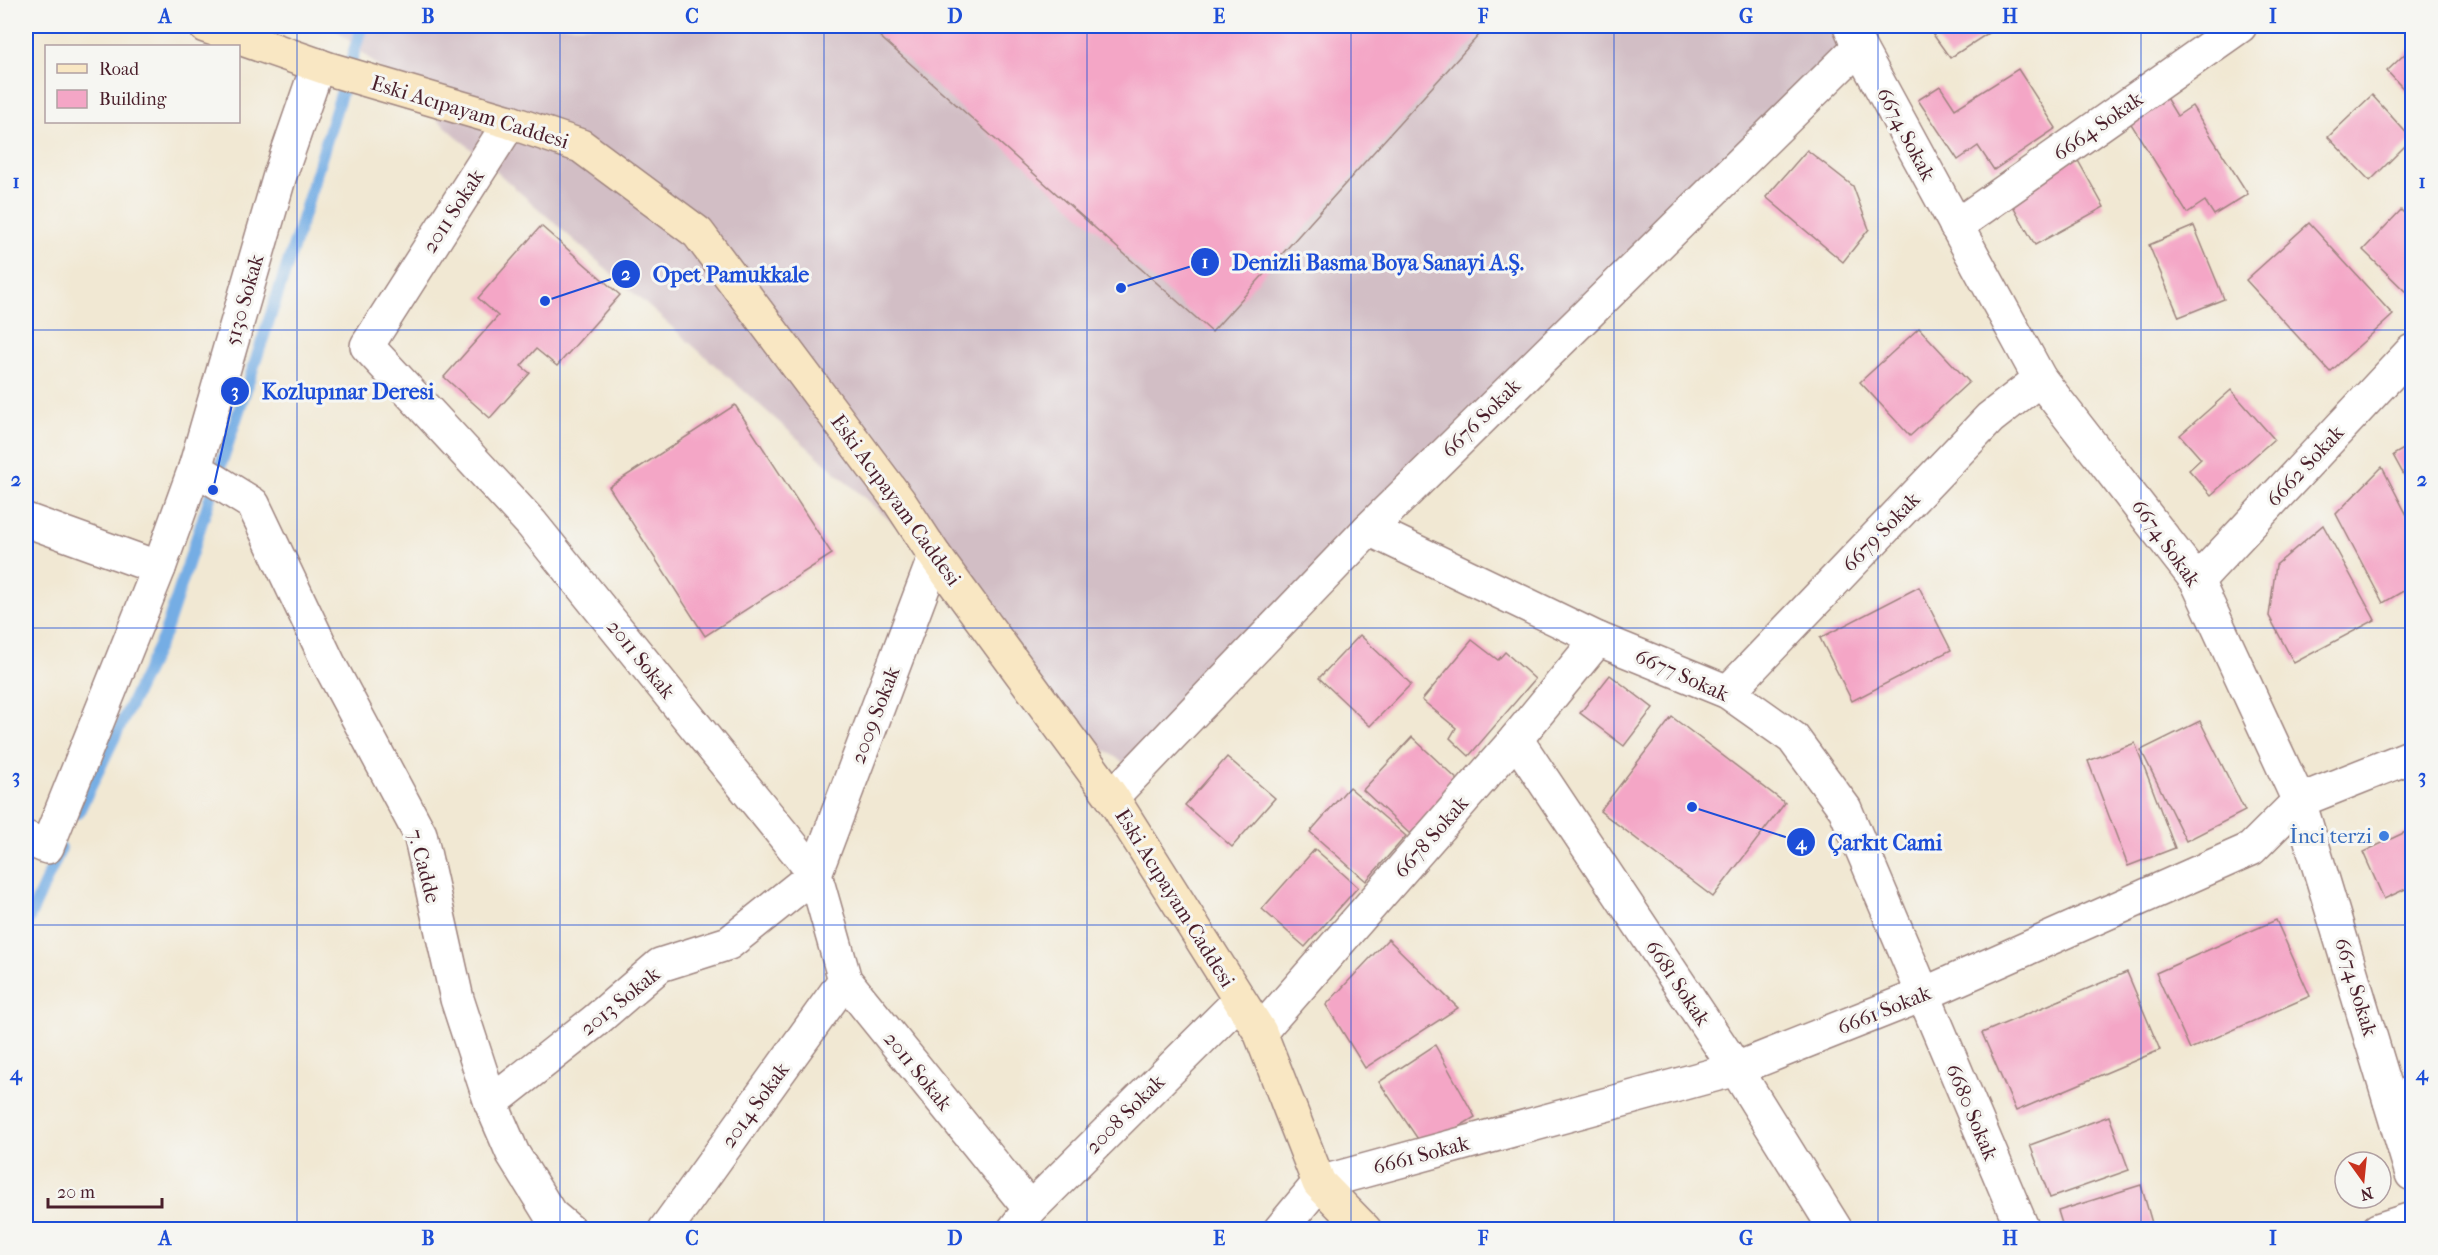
<svg xmlns="http://www.w3.org/2000/svg" width="2438" height="1255" font-family="'IM FELL French Canon',serif">
	<style>
		.industrial { fill: #d2bec5 }
		.lines { fill: none; stroke-linecap: round; stroke-linejoin: round }
		.stream { stroke: #74ade4; stroke-width: 12 }
		.building { fill: #f4a6c6 }
		.minor-casing { stroke: #9e847f; stroke-width: 36 }
		.tertiary-casing { stroke: #9e847f; stroke-width: 36 }
		.secondary-casing { stroke: #9e847f; stroke-width: 36 }
		.minor { stroke: #fff; stroke-width: 33 }
		.tertiary { stroke: #fff; stroke-width: 33 }
		.secondary { stroke: #f9e7c3; stroke-width: 33 }
		.grid { fill: none; stroke: #1d4ed8; stroke-width: 1.5; stroke-opacity: 0.55 }
		.shop-dot { fill: #3f7fe0; stroke: #f6f6f2; stroke-width: 2 }
		.labels { text-anchor: middle; dominant-baseline: central; stroke-width: 6; stroke-linejoin: round; paint-order: stroke }
		.street-label { font-size: 21px; fill: #4a1f2b; stroke: #f6f6f2 }
		.shop-label { font-size: 21px; fill: #366cbe; stroke: #f6f6f2; text-anchor: end }
		.leader { fill: none; stroke: #1d4ed8; stroke-width: 2 }
		.callout-dot { fill: #1d4ed8; stroke: #f6f6f2; stroke-width: 2 }
		.mark-label { font-size: 18px; text-anchor: middle; font-weight: bold; fill: #fff }
		.callout-label { font-size: 22px; text-anchor: middle; font-weight: bold; fill: #1d4ed8; stroke: #f6f6f2; stroke-width: 6; stroke-linejoin: round; paint-order: stroke }
		.neatline { fill: none; stroke: #1d4ed8; stroke-width: 2 }
		.grid-label { font-size: 20px; text-anchor: middle; font-weight: bold; fill: #1d4ed8 }
	</style>
	<rect width="100%" height="100%" fill="#f6f6f2"/>
	<filter id="ink" filterUnits="userSpaceOnUse"><feTurbulence type="fractalNoise" baseFrequency=".0167" numOctaves="2"/><feDisplacementMap in="SourceGraphic" scale="12" xChannelSelector="R" yChannelSelector="G"/><feConvolveMatrix kernelMatrix="1 2 1 2 8 2 1 2 1" color-interpolation-filters="sRGB"/></filter>
	<filter id="wash" filterUnits="userSpaceOnUse"><feTurbulence type="fractalNoise" baseFrequency=".008" numOctaves="4" result="noise"/><feDisplacementMap in="SourceGraphic" scale="24" xChannelSelector="R" yChannelSelector="G"/><feGaussianBlur stdDeviation="1.35" result="paint"/><feColorMatrix in="noise" values="0 0 0 0 0 0 0 0 0 0 0 0 0 0 0 0 0 1.4 0 .05"/><feComposite in="paint" operator="in"/></filter>
	<g filter="url(#wash)">
		<rect width="100%" height="100%" fill="#f1e8d3"/>
		<path class="industrial" d="M324 26H1850L1859 47 1134 769 1051 716 912 540 339 32Z"/>
		<g class="lines">
			<g class="stream">
				<path d="M78 813 165 633 297 236 362 26"/>
				<path d="M26 925 61 848"/>
			</g>
		</g>
		<g id="blocks">
			<g class="building">
				<path d="M868 26H1487L1212 332Z"/>
				<path d="M1927 26H1999L1950 58Z"/>
				<path d="M2412 47V98L2387 71Z"/>
				<path d="M2018 69 2056 128 1994 170 1978 146 1958 160 1918 100 1940 86 1955 109Z"/>
				<path d="M2372 95 2412 139 2370 181 2328 137Z"/>
				<path d="M2165 96 2177 116 2192 106 2248 194 2214 215 2205 201 2187 213 2128 119Z"/>
				<path d="M1807 150 1853 186 1869 229 1843 262 1766 197Z"/>
				<path d="M2076 157 2104 207 2035 245 2007 195Z"/>
				<path d="M2401 210 2412 221V291L2409 295 2363 250Z"/>
				<path d="M2309 223 2393 315 2330 372 2246 280Z"/>
				<path d="M541 226 620 295 557 366 536 349 521 366 530 373 490 418 444 377 498 316 478 298Z"/>
				<path d="M2194 226 2224 299 2179 317 2149 245Z"/>
				<path d="M1919 328 1969 382 1910 436 1860 382Z"/>
				<path d="M2231 390 2274 439 2211 495 2189 470 2201 459 2180 435Z"/>
				<path d="M735 405 832 554 705 636 609 487Z"/>
				<path d="M2412 444V490L2393 455Z"/>
				<path d="M2382 467 2412 525V586L2383 603 2336 514Z"/>
				<path d="M2323 525 2375 620 2294 663 2269 616 2276 565Z"/>
				<path d="M1919 587 1951 650 1852 701 1820 638Z"/>
				<path d="M1360 635 1411 684 1370 726 1319 678Z"/>
				<path d="M1472 640 1498 660 1505 652 1535 679 1469 756 1450 738 1456 728 1422 700Z"/>
				<path d="M1610 675 1653 708 1624 746 1580 713Z"/>
				<path d="M1672 717 1785 803 1713 897 1600 811Z"/>
				<path d="M2200 721 2245 811 2186 841 2141 750Z"/>
				<path d="M1412 737 1460 782 1410 834 1363 790Z"/>
				<path d="M2135 743 2175 848 2128 866 2088 761Z"/>
				<path d="M1227 757 1275 798 1232 847 1185 805Z"/>
				<path d="M1349 787 1406 836 1366 881 1310 832Z"/>
				<path d="M2412 829V886L2384 899 2363 852Z"/>
				<path d="M1315 849 1358 887 1305 947 1262 909Z"/>
				<path d="M2276 920 2310 996 2190 1049 2156 973Z"/>
				<path d="M1388 939 1458 1008 1365 1068 1326 1005Z"/>
				<path d="M2127 972 2160 1050 2016 1111 1982 1033Z"/>
				<path d="M1435 1045 1475 1117 1424 1148 1379 1082Z"/>
				<path d="M2109 1116 2129 1170 2050 1198 2030 1145Z"/>
				<path d="M2141 1185 2154 1230H2064L2058 1211Z"/>
			</g>
		</g>
	</g>
	<g filter="url(#ink)">
		<use href="#blocks" fill-opacity="0" stroke="#9e847f" stroke-width="1.5"/>
		<g class="lines">
			<g class="minor-casing">
				<g id="minor">
					<path d="M510 122 367 346 531 523 815 874 845 980 1030 1209"/>
					<path d="M1956 226 2240 26"/>
					<path d="M195 468 253 504 329 664 420 834 457 999 491 1103 513 1154 550 1214 569 1230"/>
					<path d="M26 520 159 568"/>
					<path d="M1369 529 1598 639 1728 692 1793 738 1845 809 2023 1230"/>
					<path d="M1728 692 1990 418 2040 379"/>
					<path d="M1516 739 1736 1069 1836 1230"/>
					<path d="M1112 797 1369 529 1859 47"/>
					<path d="M26 838 47 847 159 568 195 468 280 175 318 65"/>
					<path d="M815 874 935 556"/>
					<path d="M1260 1032 1516 739 1598 639"/>
					<path d="M2390 1101 2412 1093"/>
					<path d="M491 1103 595 1021 660 965 729 943 815 874"/>
					<path d="M665 1230 845 980"/>
					<path d="M1014 1230 1030 1209 1239 1001"/>
					<path d="M1280 1230 1319 1183 1736 1069 1922 995 2251 849 2299 801 2412 756"/>
					<path d="M2378 1230 2412 1219"/>
				</g>
			</g>
			<g class="tertiary-casing">
				<g id="tertiary">
					<path d="M1850 26 1859 47 2040 379 2197 581 2299 801 2412 1174"/>
					<path d="M2197 581 2412 351"/>
				</g>
			</g>
			<g class="secondary-casing">
				<path id="secondary" d="M205 26 329 69 510 122 581 146 698 233 899 501 935 556 1112 797 1260 1032 1319 1183 1365 1230"/>
			</g>
			<use href="#minor" class="minor"/>
			<use href="#tertiary" class="tertiary"/>
			<use href="#secondary" class="secondary"/>
		</g>
	</g>
	<path class="grid" d="M297 26V1230M560 26V1230M824 26V1230M1087 26V1230M1351 26V1230M1614 26V1230M1878 26V1230M2141 26V1230M26 330H2412M26 628H2412M26 925H2412"/>
	<circle class="shop-dot" cx="2384" cy="836" r="6"/>
	<g class="labels">
		<g class="street-label">
			<text transform="translate(470 112) rotate(17)">Eski Acıpayam Caddesi</text>
			<text transform="translate(2098 126) rotate(-35)">6664 Sokak</text>
			<text transform="translate(1906 134) rotate(62)">6674 Sokak</text>
			<text transform="translate(453 211) rotate(-57)">2011 Sokak</text>
			<text transform="translate(244 300) rotate(-74)">5130 Sokak</text>
			<text transform="translate(1481 418) rotate(-45)">6676 Sokak</text>
			<text transform="translate(2305 466) rotate(-47)">6662 Sokak</text>
			<text transform="translate(896 500) rotate(54)">Eski Acıpayam Caddesi</text>
			<text transform="translate(1881 532) rotate(-46)">6679 Sokak</text>
			<text transform="translate(2166 543) rotate(54)">6674 Sokak</text>
			<text transform="translate(641 659) rotate(51)">2011 Sokak</text>
			<text transform="translate(1682 675) rotate(24)">6677 Sokak</text>
			<text transform="translate(875 715) rotate(-69)">2009 Sokak</text>
			<text transform="translate(1431 837) rotate(-49)">6678 Sokak</text>
			<text transform="translate(424 866) rotate(75)">7. Cadde</text>
			<text transform="translate(1175 898) rotate(58)">Eski Acıpayam Caddesi</text>
			<text transform="translate(1678 983) rotate(56)">6681 Sokak</text>
			<text transform="translate(2356 987) rotate(73)">6674 Sokak</text>
			<text transform="translate(620 1001) rotate(-39)">2013 Sokak</text>
			<text transform="translate(1884 1010) rotate(-22)">6661 Sokak</text>
			<text transform="translate(918 1071) rotate(51)">2011 Sokak</text>
			<text transform="translate(755 1105) rotate(-54)">2014 Sokak</text>
			<text transform="translate(1972 1112) rotate(67)">6680 Sokak</text>
			<text transform="translate(1125 1114) rotate(-45)">2008 Sokak</text>
			<text transform="translate(1421 1155) rotate(-15)">6661 Sokak</text>
		</g>
		<g class="shop-label">
			<text x="2372" y="836">İnci terzi</text>
		</g>
	</g>
	<path class="leader" d="M1121 288L1205 262M545 301L626 274M213 490L235 391M1692 807L1801 842"/>
	<g class="callout-dot">
		<circle cx="1121" cy="288" r="6"/>
		<circle cx="545" cy="301" r="6"/>
		<circle cx="213" cy="490" r="6"/>
		<circle cx="1692" cy="807" r="6"/>
		<circle cx="1205" cy="262" r="15"/>
		<circle cx="626" cy="274" r="15"/>
		<circle cx="235" cy="391" r="15"/>
		<circle cx="1801" cy="842" r="15"/>
	</g>
	<g class="mark-label">
		<text x="1205" y="268">1</text>
		<text x="626" y="280">2</text>
		<text x="235" y="397">3</text>
		<text x="1801" y="849">4</text>
	</g>
	<g class="callout-label">
		<text x="1378" y="270">Denizli Basma Boya Sanayi A.Ş.</text>
		<text x="731" y="282">Opet Pamukkale</text>
		<text x="348" y="399">Kozlupınar Deresi</text>
		<text x="1885" y="850">Çarkıt Cami</text>
	</g>
	<rect width="2438" height="1255" fill="none" stroke="#f6f6f2" stroke-width="66"/>
	<rect x="45" y="45" width="195" height="78" fill="#f6f6f2" stroke="#b1a0a2" stroke-width="1.5"/>
	<rect x="57" y="64" width="30" height="9" fill="#f9e7c3" stroke="#b1a0a2" stroke-width="1.5"/>
	<text x="99" y="75" font-size="18" fill="#4a1f2b">Road</text>
	<rect x="57" y="90" width="30" height="18" fill="#f4a6c6" stroke="#b1a0a2" stroke-width="1.5"/>
	<text x="99" y="105" font-size="18" fill="#4a1f2b">Building</text>
	<g transform="translate(2363 1180) rotate(165)"><circle r="28" fill="#f6f6f2" stroke="#b1a0a2" stroke-width="1.5"/>
	<path d="M0-4.5L10 22L0 15L-10 22Z" fill="#c8321e"/>
	<text y="-9" font-size="16" font-weight="bold" text-anchor="middle" fill="#4a1f2b">N</text>
	</g>
	<path d="M48 1198v9h114v-9" fill="none" stroke="#4a1f2b" stroke-width="3"/>
	<text x="57" y="1198" font-size="18" fill="#4a1f2b" stroke="#f6f6f2" stroke-width="4.5" paint-order="stroke">20 m</text>
	<rect x="33" y="33" width="2372" height="1189" class="neatline"/>
	<g class="grid-label">
		<text x="165" y="23">A</text>
		<text x="428" y="23">B</text>
		<text x="692" y="23">C</text>
		<text x="955" y="23">D</text>
		<text x="1219" y="23">E</text>
		<text x="1483" y="23">F</text>
		<text x="1746" y="23">G</text>
		<text x="2010" y="23">H</text>
		<text x="2273" y="23">I</text>
		<text x="16" y="188">1</text>
		<text x="2422" y="188">1</text>
		<text x="16" y="486">2</text>
		<text x="2422" y="486">2</text>
		<text x="16" y="783">3</text>
		<text x="2422" y="783">3</text>
		<text x="16" y="1080">4</text>
		<text x="2422" y="1080">4</text>
		<text x="165" y="1245">A</text>
		<text x="428" y="1245">B</text>
		<text x="692" y="1245">C</text>
		<text x="955" y="1245">D</text>
		<text x="1219" y="1245">E</text>
		<text x="1483" y="1245">F</text>
		<text x="1746" y="1245">G</text>
		<text x="2010" y="1245">H</text>
		<text x="2273" y="1245">I</text>
	</g>
</svg>
